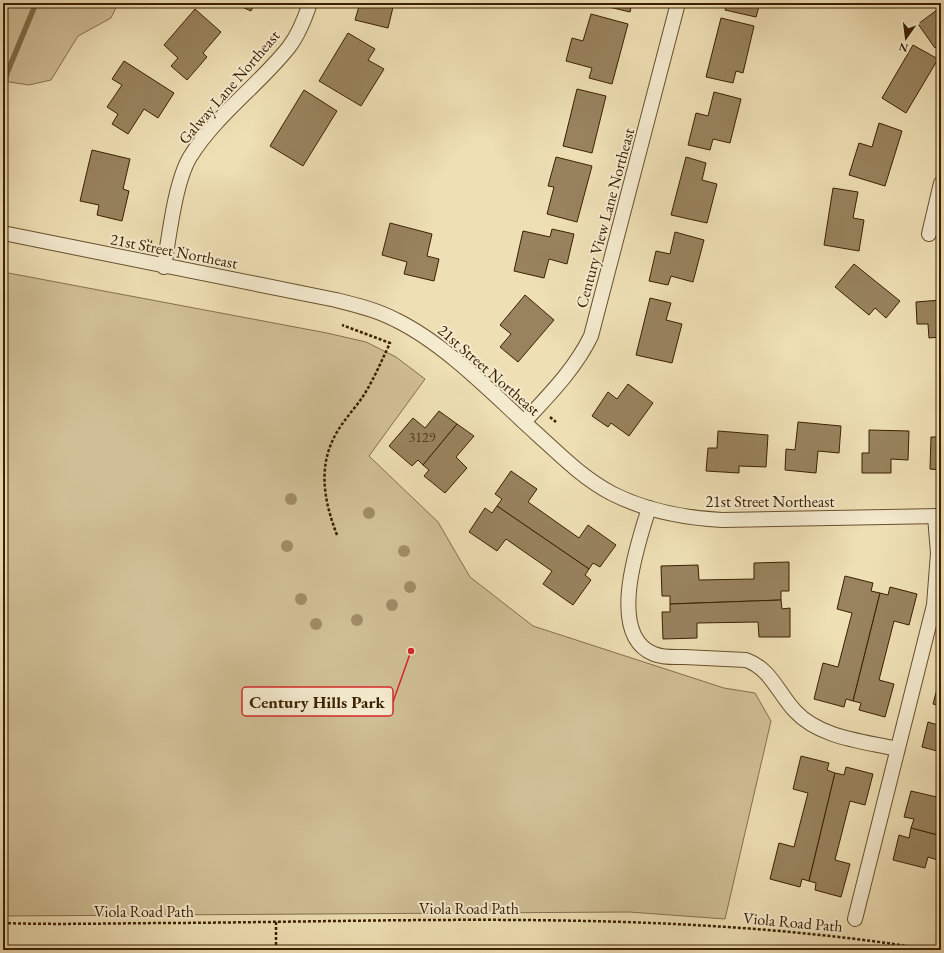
<svg xmlns="http://www.w3.org/2000/svg" width="944" height="953" font-family="'EB Garamond',serif">
	<style>
		.green { fill: #d0bf96; stroke: #86704c }
		.lines { fill: none; stroke-linecap: round; stroke-linejoin: round }
		.stream { stroke: #826c48; stroke-width: 5.5 }
		.building { fill: #98835e; stroke: #3b2001 }
		.street-casing { stroke: #68502e; stroke-width: 16 }
		.path { stroke: #3b2001; stroke-width: 2.5; stroke-dasharray: 3 2; stroke-linecap: butt }
		.street { stroke: #f4eace; stroke-width: 14 }
		.tree { fill: #a08c66 }
		.labels { text-anchor: middle; dominant-baseline: central; stroke-width: 4; stroke-linejoin: round; paint-order: stroke }
		.number-label { font-size: 14px; fill: #523918 }
		.street-label { font-size: 16px; fill: #3b2001; stroke: #f4eace }
		.leader { fill: none; stroke: #d62828; stroke-width: 1.5 }
		.callout-dot { fill: #d62828; stroke: #f4eace; stroke-width: 1.5 }
		.callout { fill: #f4eace; stroke: #d62828; stroke-width: 1.5 }
		.callout-label { font-size: 17px; text-anchor: middle; font-weight: bold; fill: #3b2001 }
	</style>
	<rect width="100%" height="100%" fill="#eedfb4"/>
	<filter id="stains"><feTurbulence type="fractalNoise" baseFrequency=".005" numOctaves="4"/><feColorMatrix values="0 0 0 0 .2 0 0 0 0 .09 0 0 0 0 .02 0 0 0 .5 -.17"/></filter>
	<radialGradient id="worn" r=".72"><stop offset=".6" stop-color="#630" stop-opacity="0"/><stop offset="1" stop-color="#630" stop-opacity=".3"/></radialGradient>
	<g class="green">
		<path d="M3 3H118L111 18 78 36 51 80 29 85 3 81Z"/>
		<path d="M3 272 327 333 366 342 396 357 425 379 369 456 438 522 470 577 533 626 724 688 755 693 771 721 725 919 629 912 3 916Z"/>
	</g>
	<g class="lines">
		<path class="stream" d="M3 89 7 73 36 3"/>
	</g>
	<g class="building">
		<path d="M233 3H255L251 11Z"/>
		<path d="M360 3H394L388 28 355 20Z"/>
		<path d="M610 3H632L630 12 609 7Z"/>
		<path d="M727 3H760L756 17 725 10Z"/>
		<path d="M941 7V43L935 48 918 24Z"/>
		<path d="M195 9 221 32 203 53 207 57 187 80 171 66 178 58 164 45Z"/>
		<path d="M591 14 628 24 612 84 589 78 592 68 566 61 572 38 583 41Z"/>
		<path d="M721 18 754 26 743 73 736 71 733 83 706 77Z"/>
		<path d="M348 33 375 49 368 60 384 69 361 106 319 81Z"/>
		<path d="M913 45 938 59 906 113 882 98Z"/>
		<path d="M124 61 174 93 158 118 144 109 128 134 112 124 118 114 107 107 122 85 112 79Z"/>
		<path d="M577 89 606 96 592 153 563 146Z"/>
		<path d="M304 90 337 111 303 166 270 146Z"/>
		<path d="M714 92 741 99 730 143 713 139 710 150 688 145 696 113 708 116Z"/>
		<path d="M879 123 902 131 885 186 849 175 859 143 872 147Z"/>
		<path d="M92 150 130 159 123 189 129 191 122 221 97 215 99 205 80 201Z"/>
		<path d="M556 157 592 166 577 222 547 214 554 187 548 186Z"/>
		<path d="M686 157 706 163 702 180 717 184 707 223 671 215Z"/>
		<path d="M833 188 858 192 853 218 864 220 859 251 824 245Z"/>
		<path d="M390 223 432 234 427 256 439 259 434 281 404 274 407 262 382 255Z"/>
		<path d="M552 229 574 234 567 264 549 259 544 278 514 271 523 231 550 237Z"/>
		<path d="M675 232 704 240 693 282 671 276 668 285 649 281 656 251 670 254Z"/>
		<path d="M854 264 900 301 886 318 875 308 869 315 835 287Z"/>
		<path d="M525 295 554 320 518 362 500 347 511 334 500 325Z"/>
		<path d="M650 298 671 303 666 320 682 324 672 363 636 355Z"/>
		<path d="M941 300V337L929 338 928 324H917L916 302Z"/>
		<path d="M628 384 653 403 629 436 611 423 608 427 592 416 608 392 617 399Z"/>
		<path d="M439 411 457 424 423 465 418 460 412 466 389 446 413 418 425 428Z"/>
		<path d="M798 422 841 426 839 453 818 451 816 473 785 470 786 449 795 450Z"/>
		<path d="M457 424 474 436 456 457 467 468 445 493 424 476 429 470 423 465Z"/>
		<path d="M869 430 909 431 908 460 891 459V473H862V453H869Z"/>
		<path d="M718 431 768 435 766 467 739 466V473L706 471 708 448H717Z"/>
		<path d="M931 437H941V470L930 469Z"/>
		<path d="M511 471 537 489 528 502 579 538 588 525 616 545 600 567 593 563 589 569 497 506 502 499 495 494Z"/>
		<path d="M497 506 589 569 585 575 591 580 573 605 543 584 552 571 506 539 497 551 469 532 485 508 492 513Z"/>
		<path d="M789 562V591H781V600L670 604V596H662L661 566 698 565 699 580 754 579V563Z"/>
		<path d="M845 576 873 583 871 591 880 593 853 701 846 699 844 707 814 699 823 663 838 667 852 613 837 609Z"/>
		<path d="M890 587 917 594 909 625 894 621 879 680 894 684 885 717 859 710 861 703 853 701 880 593 888 595Z"/>
		<path d="M781 600 782 609 790 608V637H759L758 622 697 623V638L663 639 662 612H670V604Z"/>
		<path d="M940 678H941V706L933 704Z"/>
		<path d="M940 716 941 752 922 747 928 722 938 725Z"/>
		<path d="M801 756 829 763 827 770 835 773 809 881 802 879 800 887 770 879 779 843 794 847 808 793 793 789Z"/>
		<path d="M846 767 873 774 865 805 850 801 835 860 850 864 841 897 815 890 816 883 809 881 835 773 844 775Z"/>
		<path d="M911 791 941 798 939 810H941V836L911 828 914 819 904 817Z"/>
		<path d="M911 828 941 836V861L928 857 925 868 893 860 899 835 909 838Z"/>
	</g>
	<g class="lines">
		<g class="street-casing">
			<g id="street">
				<path d="M3 233 336 300C356 305 377 310 396 320 447 345 495 396 537 434 561 456 584 479 613 494 647 511 685 518 722 520L941 516"/>
				<path d="M929 234 941 183"/>
				<path d="M164 267C169 237 175 182 190 157 216 115 259 85 289 47 299 34 305 18 310 3"/>
				<path d="M524 422C549 395 575 369 591 336L678 3"/>
				<path d="M649 508C638 543 606 635 654 654 664 658 674 657 684 657 705 658 725 659 746 660 771 669 778 693 795 711 820 738 863 741 897 749"/>
				<path d="M855 919 934 605 938 553 935 516"/>
			</g>
		</g>
		<g class="path">
			<path d="M146 240 152 242"/>
			<path d="M182 248 189 249"/>
			<path d="M550 417 556 422"/>
			<path d="M337 535C324 501 317 466 337 432 344 420 354 409 362 398 373 381 381 362 390 343L342 325"/>
			<path d="M276 922V950"/>
			<path d="M3 923C61 925 118 923 176 923 428 921 682 909 933 950"/>
		</g>
		<use href="#street" class="street"/>
	</g>
	<g class="tree">
		<circle cx="291" cy="499" r="6"/>
		<circle cx="369" cy="513" r="6"/>
		<circle cx="287" cy="546" r="6"/>
		<circle cx="404" cy="551" r="6"/>
		<circle cx="410" cy="587" r="6"/>
		<circle cx="301" cy="599" r="6"/>
		<circle cx="392" cy="605" r="6"/>
		<circle cx="357" cy="620" r="6"/>
		<circle cx="316" cy="624" r="6"/>
	</g>
	<g class="labels">
		<g class="number-label">
			<text x="422" y="437">3129</text>
		</g>
		<g class="street-label">
			<text transform="translate(229 87) rotate(-49)">Galway Lane Northeast</text>
			<text transform="translate(605 218) rotate(-75)">Century View Lane Northeast</text>
			<text transform="translate(174 251) rotate(11)">21st Street Northeast</text>
			<text transform="translate(489 370) rotate(41)">21st Street Northeast</text>
			<text x="770" y="501">21st Street Northeast</text>
			<text x="469" y="908">Viola Road Path</text>
			<text x="144" y="911">Viola Road Path</text>
			<text transform="translate(793 922) rotate(5)">Viola Road Path</text>
		</g>
	</g>
	<path class="leader" d="M411 651L393 702"/>
	<circle class="callout-dot" cx="411" cy="651" r="4"/>
	<rect class="callout" x="242" y="687" width="151" height="29" rx="4"/>
	<g class="callout-label">
		<text x="317" y="708">Century Hills Park</text>
	</g>
	<rect width="944" height="953" fill="none" stroke="#eedfb4" stroke-width="16"/>
	<rect x="4" y="4" width="936" height="945" fill="none" stroke="#3b2001" stroke-width="2"/>
	<rect x="8" y="8" width="928" height="937" fill="none" stroke="#3b2001"/>
	<g transform="translate(906 38) rotate(194)" stroke="#f4eace" stroke-width="3" paint-order="stroke">
	<path d="M0-3L7 15L0 10L-7 15Z" fill="#3b2001"/>
	<text y="-6" font-size="11" font-weight="bold" text-anchor="middle" fill="#3b2001">N</text>
	</g>
	<rect width="100%" height="100%" filter="url(#stains)"/>
	<rect width="100%" height="100%" fill="url(#worn)"/>
</svg>
